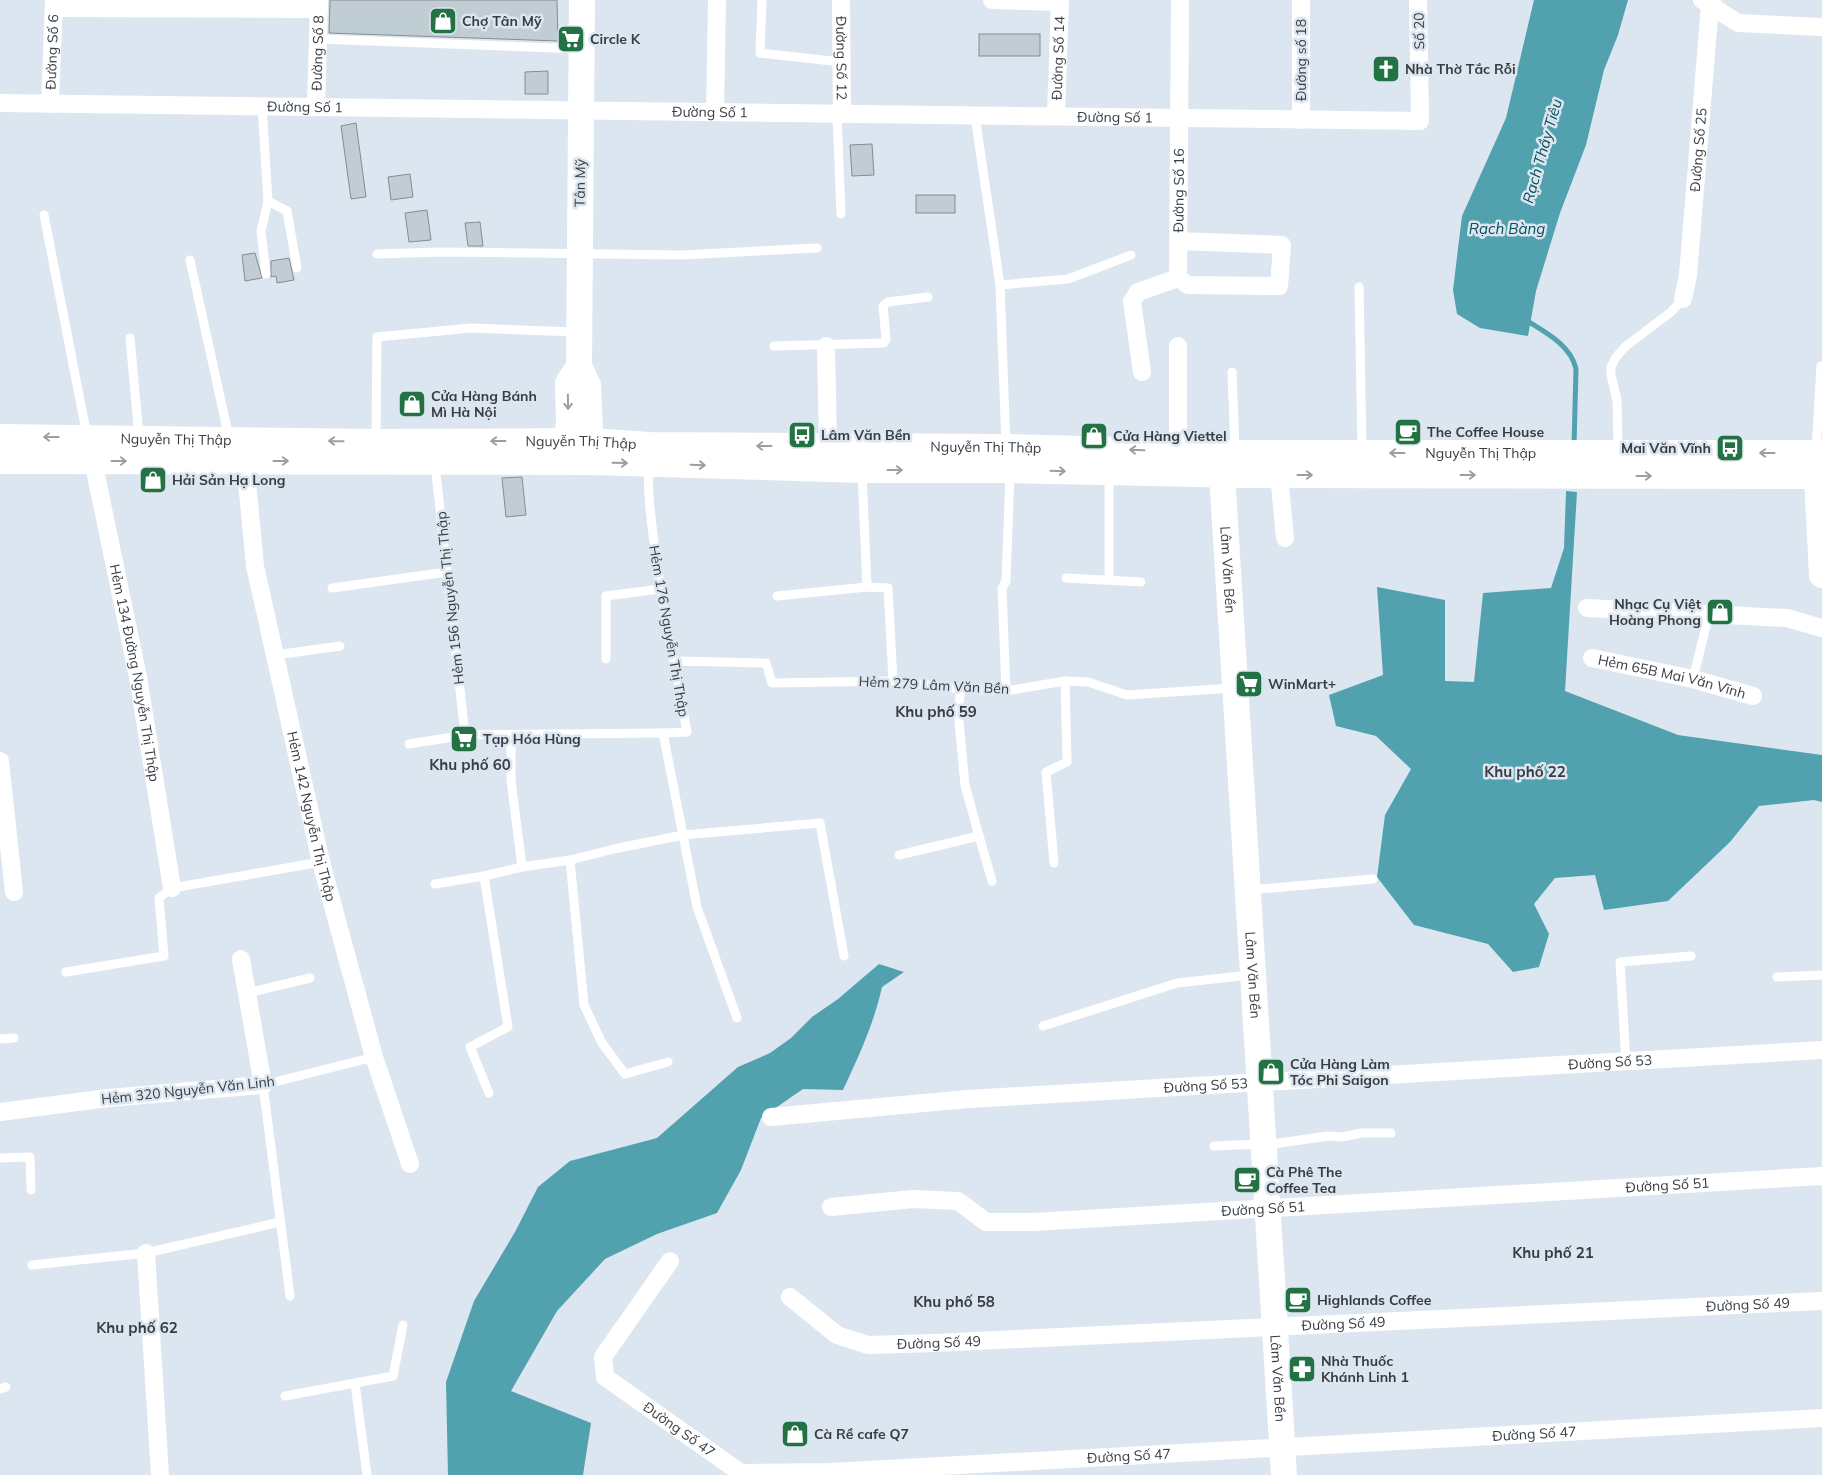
<svg xmlns="http://www.w3.org/2000/svg" width="1822" height="1475" font-family="Mulish,sans-serif">
	<style>
		.water { fill: #52a1ae }
		.lines { fill: none; stroke-linecap: round; stroke-linejoin: round }
		.stream { stroke: #52a1ae; stroke-width: 5 }
		.building { fill: #c0cdd3; stroke: #828e94 }
		.lane { stroke: #fff; stroke-width: 9 }
		.street { stroke: #fff; stroke-width: 18 }
		.secondary { stroke: #fff; stroke-width: 26 }
		.oneway { stroke: #9c9ea0 }
		.labels { text-anchor: middle; dominant-baseline: central; stroke-width: 5; stroke-linejoin: round; paint-order: stroke }
		.poi-label { font-size: 14px; font-weight: bold; fill: #393d41; stroke: #dce6f0; text-anchor: start }
		.street-label { font-size: 14px; fill: #393d41; stroke: #dce6f0 }
		.water-label { font-size: 15px; font-style: italic; fill: #024d57; stroke: #dce6f0 }
		.neighbourhood-label { font-size: 15px; font-weight: bold; fill: #393d41; stroke: #dce6f0 }
	</style>
	<rect width="100%" height="100%" fill="#dce6f0"/>
	<g class="water">
		<path d="M1534 0H1628L1618 35 1604 70 1586 145 1560 213 1536 291 1528 336 1480 328 1457 314 1453 290 1462 216 1506 118Z"/>
		<path d="M1566 491 1577 492 1565 691 1678 735 1822 755V802L1814 800 1759 806 1730 842 1668 901 1604 910 1595 875 1555 878 1534 904 1549 934 1539 967 1513 972 1488 944 1414 925 1377 877 1385 815 1411 769 1376 736 1336 726 1329 695 1383 675 1377 587 1445 600V681L1474 682 1483 593 1551 588 1564 548Z"/>
		<path d="M879 964 904 972 882 987C874 1023 859 1056 843 1090L803 1089 761 1118 741 1170 717 1213 657 1234 605 1259 557 1311 511 1391 591 1423 583 1475H448L446 1382 474 1301 515 1232 538 1187 570 1161 657 1138 738 1067 770 1053 791 1038 812 1017 838 999Z"/>
	</g>
	<g class="lines">
		<path class="stream" d="M1524 319C1545 332 1571 345 1576 369L1574 446"/>
	</g>
	<g class="building">
		<path d="M330 0H557L558 41 329 33Z"/>
		<rect x="979" y="34" width="61" height="22"/>
		<path d="M548 71V94H525V72Z"/>
		<path d="M356 123 366 197 351 199 341 126Z"/>
		<path d="M872 144 874 175 852 176 850 145Z"/>
		<path d="M410 174 413 197 391 200 388 177Z"/>
		<rect x="916" y="195" width="39" height="18"/>
		<path d="M427 210 431 240 409 242 405 213Z"/>
		<path d="M480 222 483 246H468L465 223Z"/>
		<path d="M255 253 262 278 245 281 242 255Z"/>
		<path d="M289 258 294 280 277 283 276 276 271 277V261Z"/>
		<path d="M522 477 526 515 506 517 502 478Z"/>
	</g>
	<g class="lines">
		<g class="lane">
			<path d="M762 0 760 53 841 62"/>
			<path d="M318 39 580 49"/>
			<path d="M262 107 268 201 261 231 266 274"/>
			<path d="M837 114 841 214"/>
			<path d="M975 116 1000 285 1006 446"/>
			<path d="M268 201 287 211 297 268"/>
			<path d="M44 215 87 436"/>
			<path d="M377 254 441 252 682 255 817 248"/>
			<path d="M190 260 229 438"/>
			<path d="M1000 285 1068 279 1131 255"/>
			<path d="M1359 287 1362 450"/>
			<path d="M130 338 139 436"/>
			<path d="M774 346 884 343 886 339 883 306 888 302 928 297"/>
			<path d="M1232 372 1235 450"/>
			<path d="M376 439 377 337 471 328 576 332"/>
			<path d="M1618 450 1617 400 1611 375V367L1616 357 1626 346 1671 312 1683 299"/>
			<path d="M1816 450 1821 366"/>
			<path d="M435 464 465 735"/>
			<path d="M649 466C647 492 651 517 654 543 662 606 676 669 687 732L663 733 697 907 737 1018"/>
			<path d="M862 472 867 587"/>
			<path d="M1066 578 1141 582"/>
			<path d="M1109 580V475"/>
			<path d="M332 588 447 572"/>
			<path d="M777 596 867 587 888 588 893 681"/>
			<path d="M275 655 340 646"/>
			<path d="M606 659V596L660 589"/>
			<path d="M675 661 766 663 772 683 893 681 961 689 1006 691 1065 681 1088 682 1127 695 1233 688"/>
			<path d="M1693 679 1709 614"/>
			<path d="M1006 691 1002 588 1006 581 1010 473"/>
			<path d="M511 735V780L522 867"/>
			<path d="M409 744 465 735 663 733"/>
			<path d="M979 836 992 881"/>
			<path d="M899 855 979 836 965 785 958 711 961 689"/>
			<path d="M570 860 584 1005 602 1043 625 1074 668 1062"/>
			<path d="M1054 863 1046 772 1067 762 1065 681"/>
			<path d="M484 876 508 1027 470 1047 489 1093"/>
			<path d="M435 884 484 876 522 867 570 860 614 849 683 835 820 823 844 956"/>
			<path d="M1250 890 1373 879"/>
			<path d="M66 972 164 956 159 898 172 888 321 862"/>
			<path d="M1777 977 1822 975"/>
			<path d="M247 993 310 978"/>
			<path d="M1043 1026 1177 983 1250 975"/>
			<path d="M0 1039 14 1038"/>
			<path d="M1626 1062 1620 962 1691 956"/>
			<path d="M1266 1145 1328 1136 1342 1137 1362 1133H1391"/>
			<path d="M1214 1146 1261 1144"/>
			<path d="M0 1158 30 1157 31 1190"/>
			<path d="M32 1265 146 1253 280 1222"/>
			<path d="M290 1296 263 1085 374 1057"/>
			<path d="M355 1384 367 1475"/>
			<path d="M0 1389 6 1387"/>
			<path d="M285 1396 393 1376 403 1325"/>
		</g>
		<g class="street">
			<path id="s1" d="M841 0 842 114"/>
			<path d="M992 0 1059 2"/>
			<path d="M1702 0 1738 23 1822 27"/>
			<path d="M54 8 319 9"/>
			<path id="s2" d="M0 103 1420 121 1418 0"/>
			<path id="s3" d="M50 104 54 0"/>
			<path id="s4" d="M316 107 319 0"/>
			<path d="M715 112 717 0"/>
			<path id="s5" d="M1056 116 1060 0"/>
			<path d="M1301 120V0"/>
			<path id="s6" d="M1178 241 1282 245 1279 286 1188 285 1178 278 1180 0"/>
			<path id="s7" d="M1683 299 1688 275 1710 5 1712 0"/>
			<path d="M826 346 828 446"/>
			<path d="M1178 346V452"/>
			<path d="M1142 372 1132 301 1138 292 1178 278"/>
			<path id="s8" d="M93 461 138 677 172 888"/>
			<path id="s9" d="M245 461 255 566 321 862 374 1057 410 1164"/>
			<path d="M1279 475 1285 538"/>
			<path d="M1587 608 1787 618 1822 628"/>
			<path id="s10" d="M1592 658 1693 679 1753 696"/>
			<path d="M0 761 14 892"/>
			<path d="M0 1112 108 1098 263 1085 241 959"/>
			<path id="s11" d="M771 1117 968 1099 1822 1050"/>
			<path id="s12" d="M831 1207 913 1199 958 1201 986 1222H1034L1822 1176"/>
			<path d="M146 1253 160 1475"/>
			<path id="s13" d="M670 1261 603 1357 605 1377 741 1473 831 1472 1822 1418"/>
			<path id="s14" d="M790 1297 837 1335 868 1345 934 1343 1822 1301"/>
		</g>
		<g class="secondary">
			<path d="M582 0 579 366 588 385 591 457"/>
			<path id="s15" d="M0 437 376 442 591 441 649 445 1006 447 1235 453H1822"/>
			<path id="s16" d="M1221 458 1284 1475"/>
			<path d="M1816 458 1822 575"/>
			<path d="M565 459V442L569 424 568 383 579 366"/>
			<path d="M0 461 591 462 862 470H1010L1247 475 1822 476"/>
		</g>
	</g>
	<defs><path id="oneway-shaft" d="M-6 0H5M1.5-3L5.5 0L1.5 3" fill="none" stroke-width="1.6" stroke-linecap="round" stroke-linejoin="round" transform="scale(1.25)"/></defs>
	<g class="oneway">
		<use href="#oneway-shaft" transform="translate(568 402) rotate(89)"/>
		<use href="#oneway-shaft" transform="translate(51 437) rotate(-180)"/>
		<use href="#oneway-shaft" transform="translate(336 441) rotate(-179)"/>
		<use href="#oneway-shaft" transform="translate(498 441) rotate(180)"/>
		<use href="#oneway-shaft" transform="translate(764 446) rotate(-180)"/>
		<use href="#oneway-shaft" transform="translate(1137 450) rotate(-178)"/>
		<use href="#oneway-shaft" transform="translate(1397 453) rotate(-180)"/>
		<use href="#oneway-shaft" transform="translate(1767 453) rotate(-180)"/>
		<use href="#oneway-shaft" transform="translate(119 461)"/>
		<use href="#oneway-shaft" transform="translate(281 461)"/>
		<use href="#oneway-shaft" transform="translate(620 463) rotate(1)"/>
		<use href="#oneway-shaft" transform="translate(698 465) rotate(2)"/>
		<use href="#oneway-shaft" transform="translate(895 470)"/>
		<use href="#oneway-shaft" transform="translate(1058 471) rotate(2)"/>
		<use href="#oneway-shaft" transform="translate(1305 475)"/>
		<use href="#oneway-shaft" transform="translate(1468 475)"/>
		<use href="#oneway-shaft" transform="translate(1644 476)"/>
	</g>
	<defs>
		<g id="shop-square" transform="scale(1.4375)"><rect x="-9" y="-9" width="18" height="18" rx="4" fill="#227243" stroke="#dce6f0"/><path d="M-5-2.5h2.3a2.7 3.5 0 0 1 5.4 0H5L5.5 6h-11ZM-1.5-2.5h3a1.5 2.3 0 0 0-3 0Z" fill="#fff"/></g>
		<g id="supermarket-square" transform="scale(1.4375)"><rect x="-9" y="-9" width="18" height="18" rx="4" fill="#227243" stroke="#dce6f0"/><path d="M-6-5.5h2.5l.6 2H6L4.5 2H-2.5L-4.4-4H-6ZM-1.5 3.2a1.3 1.3 0 1 0 .1 0ZM3 3.2a1.3 1.3 0 1 0 .1 0Z" fill="#fff"/></g>
		<g id="church-square" transform="scale(1.4375)"><rect x="-9" y="-9" width="18" height="18" rx="4" fill="#227243" stroke="#dce6f0"/><path d="M-1.2-6h2.4v3.5h3.3v2.4h-3.3V6h-2.4V-.1h-3.3v-2.4h3.3Z" fill="#fff"/></g>
		<g id="cafe-square" transform="scale(1.4375)"><rect x="-9" y="-9" width="18" height="18" rx="4" fill="#227243" stroke="#dce6f0"/><path d="M-5.5-4.5H6V0H3Q3 3.5 0 3.5H-2.5Q-5.5 3.5-5.5 0ZM3-3.2v2h1.7v-2ZM-6 4.5H4V6H-6Z" fill="#fff"/></g>
		<g id="bus-square" transform="scale(1.4375)"><rect x="-9" y="-9" width="18" height="18" rx="4" fill="#227243" stroke="#dce6f0"/><path d="M-5-6H5V4H4V6H2V4H-2V6H-4V4H-5ZM-3.5-4V0h7V-4ZM-3.5 1.2v1.5H-2V1.2ZM2 1.2v1.5H3.5V1.2Z" fill="#fff"/></g>
		<g id="pharmacy-square" transform="scale(1.4375)"><rect x="-9" y="-9" width="18" height="18" rx="4" fill="#227243" stroke="#dce6f0"/><path d="M-2-6h4v4h4v4h-4v4h-4v-4h-4v-4h4Z" fill="#fff"/></g>
	</defs>
	<g fill-rule="evenodd">
		<use href="#shop-square" x="443" y="21"/>
		<use href="#supermarket-square" x="571" y="39"/>
		<use href="#church-square" x="1386" y="69"/>
		<use href="#shop-square" x="412" y="404"/>
		<use href="#cafe-square" x="1408" y="432"/>
		<use href="#bus-square" x="802" y="435"/>
		<use href="#shop-square" x="1094" y="436"/>
		<use href="#bus-square" x="1730" y="448"/>
		<use href="#shop-square" x="153" y="480"/>
		<use href="#shop-square" x="1720" y="612"/>
		<use href="#supermarket-square" x="1249" y="684"/>
		<use href="#supermarket-square" x="464" y="739"/>
		<use href="#shop-square" x="1271" y="1072"/>
		<use href="#cafe-square" x="1247" y="1180"/>
		<use href="#cafe-square" x="1298" y="1300"/>
		<use href="#pharmacy-square" x="1302" y="1369"/>
		<use href="#shop-square" x="795" y="1434"/>
	</g>
	<g class="labels">
		<g class="poi-label">
			<text x="462" y="21">Chợ Tân Mỹ</text>
			<text x="590" y="39">Circle K</text>
			<text x="1405" y="69">Nhà Thờ Tắc Rỗi</text>
			<text x="431" y="396">Cửa Hàng Bánh<tspan x="431" dy="16">Mì Hà Nội</tspan></text>
			<text x="1427" y="432">The Coffee House</text>
			<text x="821" y="435">Lâm Văn Bền</text>
			<text x="1113" y="436">Cửa Hàng Viettel</text>
			<text x="1711" y="448" text-anchor="end">Mai Văn Vĩnh</text>
			<text x="172" y="480">Hải Sản Hạ Long</text>
			<text x="1701" y="604" text-anchor="end">Nhạc Cụ Việt<tspan x="1701" dy="16">Hoàng Phong</tspan></text>
			<text x="1268" y="684">WinMart+</text>
			<text x="483" y="739">Tạp Hóa Hùng</text>
			<text x="1290" y="1064">Cửa Hàng Làm<tspan x="1290" dy="16">Tóc Phi Saigon</tspan></text>
			<text x="1266" y="1172">Cà Phê The<tspan x="1266" dy="16">Coffee Tea</tspan></text>
			<text x="1317" y="1300">Highlands Coffee</text>
			<text x="1321" y="1361">Nhà Thuốc<tspan x="1321" dy="16">Khánh Linh 1</tspan></text>
			<text x="814" y="1434">Cà Rề cafe Q7</text>
		</g>
		<g class="street-label">
			<text transform="translate(1419 31) rotate(-91)">Số 20</text>
			<text stroke="none"><textPath href="#s3" startOffset="52">Đường Số 6</textPath></text>
			<text stroke="none"><textPath href="#s4" startOffset="54">Đường Số 8</textPath></text>
			<text stroke="none"><textPath href="#s1" startOffset="58">Đường Số 12</textPath></text>
			<text stroke="none"><textPath href="#s5" startOffset="58">Đường Số 14</textPath></text>
			<text transform="translate(1301 60) rotate(-90)">Đường số 18</text>
			<text stroke="none"><textPath href="#s2" startOffset="305">Đường Số 1</textPath></text>
			<text stroke="none"><textPath href="#s2" startOffset="710">Đường Số 1</textPath></text>
			<text stroke="none"><textPath href="#s2" startOffset="1115">Đường Số 1</textPath></text>
			<text stroke="none"><textPath href="#s7" startOffset="150">Đường Số 25</textPath></text>
			<text transform="translate(580 183) rotate(-89)">Tân Mỹ</text>
			<text stroke="none"><textPath href="#s6" startOffset="336">Đường Số 16</textPath></text>
			<text stroke="none"><textPath href="#s15" startOffset="176">Nguyễn Thị Thập</textPath></text>
			<text stroke="none"><textPath href="#s15" startOffset="581">Nguyễn Thị Thập</textPath></text>
			<text stroke="none"><textPath href="#s15" startOffset="986">Nguyễn Thị Thập</textPath></text>
			<text stroke="none"><textPath href="#s15" startOffset="1481">Nguyễn Thị Thập</textPath></text>
			<text stroke="none"><textPath href="#s16" startOffset="112">Lâm Văn Bền</textPath></text>
			<text transform="translate(450 598) rotate(-96)">Hẻm 156 Nguyễn Thị Thập</text>
			<text transform="translate(669 631) rotate(80)">Hẻm 176 Nguyễn Thị Thập</text>
			<text stroke="none"><textPath href="#s8" startOffset="216">Hẻm 134 Đường Nguyễn Thị Thập</textPath></text>
			<text stroke="none"><textPath href="#s10" startOffset="82">Hẻm 65B Mai Văn Vĩnh</textPath></text>
			<text transform="translate(934 685) rotate(3)">Hẻm 279 Lâm Văn Bền</text>
			<text stroke="none"><textPath href="#s9" startOffset="362">Hẻm 142 Nguyễn Thị Thập</textPath></text>
			<text stroke="none"><textPath href="#s16" startOffset="518">Lâm Văn Bền</textPath></text>
			<text stroke="none"><textPath href="#s11" startOffset="841">Đường Số 53</textPath></text>
			<text stroke="none"><textPath href="#s11" startOffset="436">Đường Số 53</textPath></text>
			<text transform="translate(188 1090) rotate(-6)">Hẻm 320 Nguyễn Văn Linh</text>
			<text stroke="none"><textPath href="#s12" startOffset="845">Đường Số 51</textPath></text>
			<text stroke="none"><textPath href="#s12" startOffset="440">Đường Số 51</textPath></text>
			<text stroke="none"><textPath href="#s14" startOffset="974">Đường Số 49</textPath></text>
			<text stroke="none"><textPath href="#s14" startOffset="569">Đường Số 49</textPath></text>
			<text stroke="none"><textPath href="#s14" startOffset="164">Đường Số 49</textPath></text>
			<text stroke="none"><textPath href="#s16" startOffset="922">Lâm Văn Bền</textPath></text>
			<text stroke="none"><textPath href="#s13" startOffset="228">Đường Số 47</textPath></text>
			<text stroke="none"><textPath href="#s13" startOffset="1098">Đường Số 47</textPath></text>
			<text stroke="none"><textPath href="#s13" startOffset="692">Đường Số 47</textPath></text>
		</g>
		<g class="water-label">
			<text transform="translate(1542 151) rotate(-74)">Rạch Thầy Tiêu</text>
			<text x="1507" y="228">Rạch Bàng</text>
		</g>
		<g class="neighbourhood-label">
			<text x="936" y="711">Khu phố 59</text>
			<text x="470" y="764">Khu phố 60</text>
			<text x="1525" y="771">Khu phố 22</text>
			<text x="1553" y="1252">Khu phố 21</text>
			<text x="954" y="1301">Khu phố 58</text>
			<text x="137" y="1327">Khu phố 62</text>
		</g>
	</g>
</svg>
